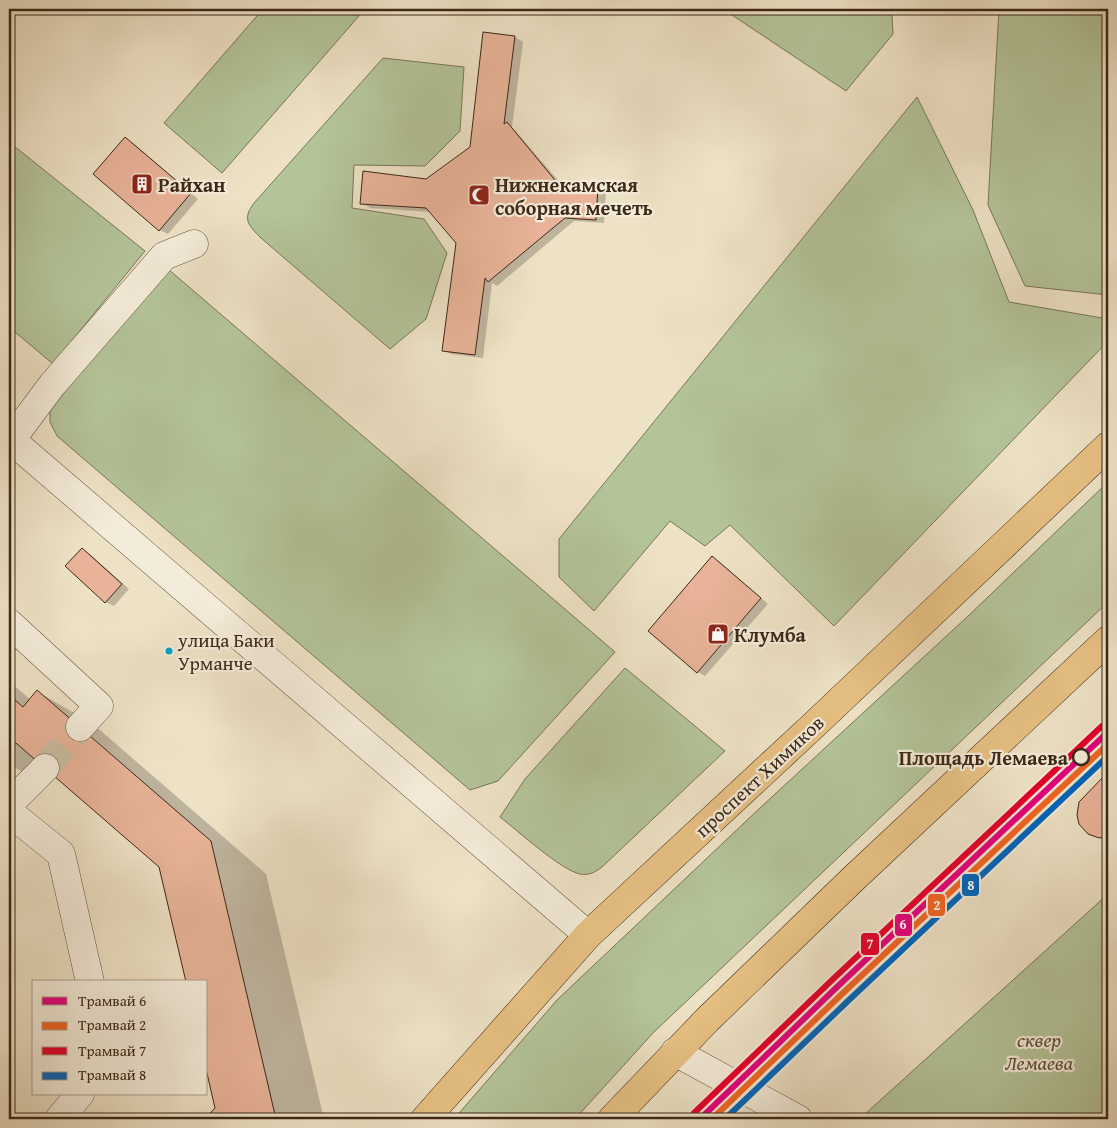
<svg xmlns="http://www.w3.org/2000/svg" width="1117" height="1128" font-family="'Gentium Book Plus',serif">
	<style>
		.green { fill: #b4c499; stroke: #787658 }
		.shadow { fill: #0003 }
		.building { fill: #e8b398; stroke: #3c2818 }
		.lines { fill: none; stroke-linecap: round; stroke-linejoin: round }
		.minor-tunnel { stroke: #cabda3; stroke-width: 28; stroke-dasharray: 28 14; stroke-linecap: butt }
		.minor-casing { stroke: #685644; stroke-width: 29 }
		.major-casing { stroke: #3c2818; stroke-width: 29 }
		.minor { stroke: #f4ecda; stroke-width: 28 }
		.major { stroke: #e7c183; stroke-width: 28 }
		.tram-1-casing { stroke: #f4ecda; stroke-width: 10 }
		.tram-2-casing { stroke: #f4ecda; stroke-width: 10 }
		.tram-3-casing { stroke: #f4ecda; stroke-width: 10 }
		.tram-4-casing { stroke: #f4ecda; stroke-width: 10 }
		.tram-1 { stroke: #e5007d; stroke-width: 6 }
		.tram-2 { stroke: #f26522; stroke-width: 6 }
		.tram-3 { stroke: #e4002b; stroke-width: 6 }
		.tram-4 { stroke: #0065bd; stroke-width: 6 }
		.bus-dot { fill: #03a3c5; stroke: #f4ecda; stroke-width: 2 }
		.stop-dot { fill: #f4ecda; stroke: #3c2818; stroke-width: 2.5 }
		.labels { text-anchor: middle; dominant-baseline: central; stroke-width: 4.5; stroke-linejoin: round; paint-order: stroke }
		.bus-label { font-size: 19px; fill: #3c2818; stroke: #f4ecda; text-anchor: start }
		.poi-label { font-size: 20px; font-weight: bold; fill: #3c2818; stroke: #f4ecda; text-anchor: start }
		.stop-label { font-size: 20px; font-weight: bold; fill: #3c2818; stroke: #f4ecda; text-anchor: end }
		.street-label { font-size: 20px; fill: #3c2818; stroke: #f4ecda }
		.park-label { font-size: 20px; font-style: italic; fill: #5a4f38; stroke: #f4ecda }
		.line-badge { stroke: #f4ecda; stroke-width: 2 }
		.badge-label { font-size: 14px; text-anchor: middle; font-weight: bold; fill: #fff }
	</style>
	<rect width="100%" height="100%" fill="#eee2c6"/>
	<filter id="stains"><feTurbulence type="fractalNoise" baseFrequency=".004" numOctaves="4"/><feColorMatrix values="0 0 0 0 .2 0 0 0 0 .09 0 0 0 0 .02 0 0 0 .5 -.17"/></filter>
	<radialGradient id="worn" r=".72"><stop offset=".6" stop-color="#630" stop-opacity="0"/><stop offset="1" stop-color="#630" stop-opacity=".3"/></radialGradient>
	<g class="green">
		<path d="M263 9H365L222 173 164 123Z"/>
		<path d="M723 9H883L892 16 893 34 846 91Z"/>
		<path d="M999 9H1108V295L1025 286 988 205Z"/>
		<path d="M383 58 464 67 460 131 425 166 354 165 352 208 424 219 447 253 426 319 390 349 261 238C248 225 242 219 254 203Z"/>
		<path d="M917 97 973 210 1009 302 1108 319V341L834 626 730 525 705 546 670 521 594 611 559 577V539Z"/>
		<path d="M9 142 145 251 53 364 9 327Z"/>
		<path d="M168 269 615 652 498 781 470 790 57 436 50 422V409Z"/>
		<path d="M1108 482V602L654 1032 575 1119H454L557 1000 761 807 966 618Z"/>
		<path d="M625 668 725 751 602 867C595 872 589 876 580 874 561 870 518 831 500 817L525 779Z"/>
		<path d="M1108 894V1119H875L864 1115Z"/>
	</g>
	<g class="shadow">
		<path d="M484 33 515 37 523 42 512 127 563 186 598 188 606 193 604 223 574 221 497 286 492 283 483 358 451 354 443 350 457 243 431 212 370 208 362 203 427 180 471 148Z"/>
		<path d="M125 139 133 143 198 199 168 234 160 230Z"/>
		<path d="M82 549 90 554 129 589 114 606 106 602Z"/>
		<path d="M712 558 720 562 768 604 705 676 698 672Z"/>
		<path d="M9 681 31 700 38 692 93 724 266 874 324 1119H207L217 1108 206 982 160 867 49 771 40 782 9 764Z"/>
		<path d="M1108 774V841L1088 833 1089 792Z"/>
	</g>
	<g class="building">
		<path d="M483 32 515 36 504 124 507 122 559 185 598 187 596 220 565 218 488 282 485 278 475 355 442 351 456 243 426 208 360 204 363 171 426 179 470 147Z"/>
		<path d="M125 137 191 193 159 231 93 174Z"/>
		<path d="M82 548 122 584 105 603 65 566Z"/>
		<path d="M712 556 761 598 697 673 648 631Z"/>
		<path d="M37 690 211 841 276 1119H205L215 1108 206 1069V982H186L159 867 9 737V695L23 707Z"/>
		<path d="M1108 772V836L1099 838 1088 834 1079 824 1077 815 1079 802Z"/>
	</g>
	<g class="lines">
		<path class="minor-tunnel" d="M45 768 80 727"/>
		<g class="minor-casing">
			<g id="minor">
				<path d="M9 438 588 935"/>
				<path d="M11 440 52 385 164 256 194 244"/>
				<path d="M9 623 99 706 80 727"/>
				<path d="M9 804 45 768"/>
				<path d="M9 812 61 854 90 982"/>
				<path d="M675 1052 798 1119"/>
				<path d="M59 1119 80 1094"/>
			</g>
		</g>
		<g class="major-casing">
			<g id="major">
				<path d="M425 1119 588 935 815 724 1108 446"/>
				<path d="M612 1119 707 1020 853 879 1108 640"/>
			</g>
		</g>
		<use href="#minor" class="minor"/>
		<use href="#major" class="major"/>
		<g class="tram-1-casing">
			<path id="tram-1" d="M700 1119 837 987 1108 732"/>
		</g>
		<g class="tram-2-casing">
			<path id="tram-2" d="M712 1119 843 993 1108 744"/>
		</g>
		<g class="tram-3-casing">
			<path id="tram-3" d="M694 1113 831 981 1102 726"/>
		</g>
		<g class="tram-4-casing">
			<path id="tram-4" d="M725 1119 849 1000 1108 756"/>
		</g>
		<use href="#tram-1" class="tram-1"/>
		<use href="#tram-2" class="tram-2"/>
		<use href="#tram-3" class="tram-3"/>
		<use href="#tram-4" class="tram-4"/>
	</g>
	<defs>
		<g id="building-square" transform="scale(1.125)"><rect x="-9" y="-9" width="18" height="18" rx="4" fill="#8f2418" stroke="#f4ecda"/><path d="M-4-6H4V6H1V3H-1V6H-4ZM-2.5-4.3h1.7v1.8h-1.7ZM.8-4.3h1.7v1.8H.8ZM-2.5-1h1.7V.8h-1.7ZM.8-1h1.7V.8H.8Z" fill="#fff"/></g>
		<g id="mosque-square" transform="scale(1.125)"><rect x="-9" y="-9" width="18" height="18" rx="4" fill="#8f2418" stroke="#f4ecda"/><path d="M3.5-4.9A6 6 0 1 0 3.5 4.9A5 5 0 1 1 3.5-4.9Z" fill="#fff"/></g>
		<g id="shop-square" transform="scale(1.125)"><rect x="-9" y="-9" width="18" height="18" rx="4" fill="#8f2418" stroke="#f4ecda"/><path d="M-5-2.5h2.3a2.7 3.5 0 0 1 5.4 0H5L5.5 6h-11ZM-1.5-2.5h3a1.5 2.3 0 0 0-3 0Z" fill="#fff"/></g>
	</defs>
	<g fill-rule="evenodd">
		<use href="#building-square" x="142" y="184"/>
		<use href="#mosque-square" x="479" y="195"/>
		<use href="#shop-square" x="718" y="634"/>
	</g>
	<circle class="bus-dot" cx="169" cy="651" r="4.5"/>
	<circle class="stop-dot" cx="1081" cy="757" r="8"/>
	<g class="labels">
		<g class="bus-label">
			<text x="178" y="640">улица Баки<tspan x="178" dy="23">Урманче</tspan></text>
		</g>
		<g class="poi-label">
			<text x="158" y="184">Райхан</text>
			<text x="495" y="184">Нижнекамская<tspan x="495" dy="23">соборная мечеть</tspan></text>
			<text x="734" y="634">Клумба</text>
		</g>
		<g class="stop-label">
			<text x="1068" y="757">Площадь Лемаева</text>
		</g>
		<g class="street-label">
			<text transform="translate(759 776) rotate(-43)">проспект Химиков</text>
		</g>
		<g class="park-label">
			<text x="1039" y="1039">сквер<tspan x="1039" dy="23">Лемаева</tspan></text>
		</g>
	</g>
	<g class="line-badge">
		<rect x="961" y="873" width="19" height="24" rx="5" fill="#0065bd"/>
		<rect x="927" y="893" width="19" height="24" rx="5" fill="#f26522"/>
		<rect x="894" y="913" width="19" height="24" rx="5" fill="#e5007d"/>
		<rect x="860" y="932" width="20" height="24" rx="5" fill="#e4002b"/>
	</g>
	<g class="badge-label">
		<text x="971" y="890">8</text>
		<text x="937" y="910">2</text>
		<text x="903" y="929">6</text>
		<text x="870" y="949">7</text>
	</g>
	<rect width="1117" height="1128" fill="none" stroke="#eee2c6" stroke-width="30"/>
	<rect x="10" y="10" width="1097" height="1108" fill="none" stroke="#3c2818" stroke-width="2.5"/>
	<rect x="15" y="15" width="1087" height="1098" fill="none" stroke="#3c2818"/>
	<rect x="32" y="980" width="175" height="115" fill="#f4ecda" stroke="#aa9e8c"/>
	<rect x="42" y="997" width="25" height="8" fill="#e5007d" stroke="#aa9e8c"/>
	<text x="78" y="1006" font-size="15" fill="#3c2818">Трамвай 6</text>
	<rect x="42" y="1022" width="25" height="8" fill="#f26522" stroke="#aa9e8c"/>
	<text x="78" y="1030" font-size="15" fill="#3c2818">Трамвай 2</text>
	<rect x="42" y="1047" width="25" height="8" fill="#e4002b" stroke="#aa9e8c"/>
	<text x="78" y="1056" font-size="15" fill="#3c2818">Трамвай 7</text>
	<rect x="42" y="1072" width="25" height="8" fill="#0065bd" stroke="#aa9e8c"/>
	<text x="78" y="1080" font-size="15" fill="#3c2818">Трамвай 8</text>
	<rect width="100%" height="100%" filter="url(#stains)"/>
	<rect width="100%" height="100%" fill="url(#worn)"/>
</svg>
